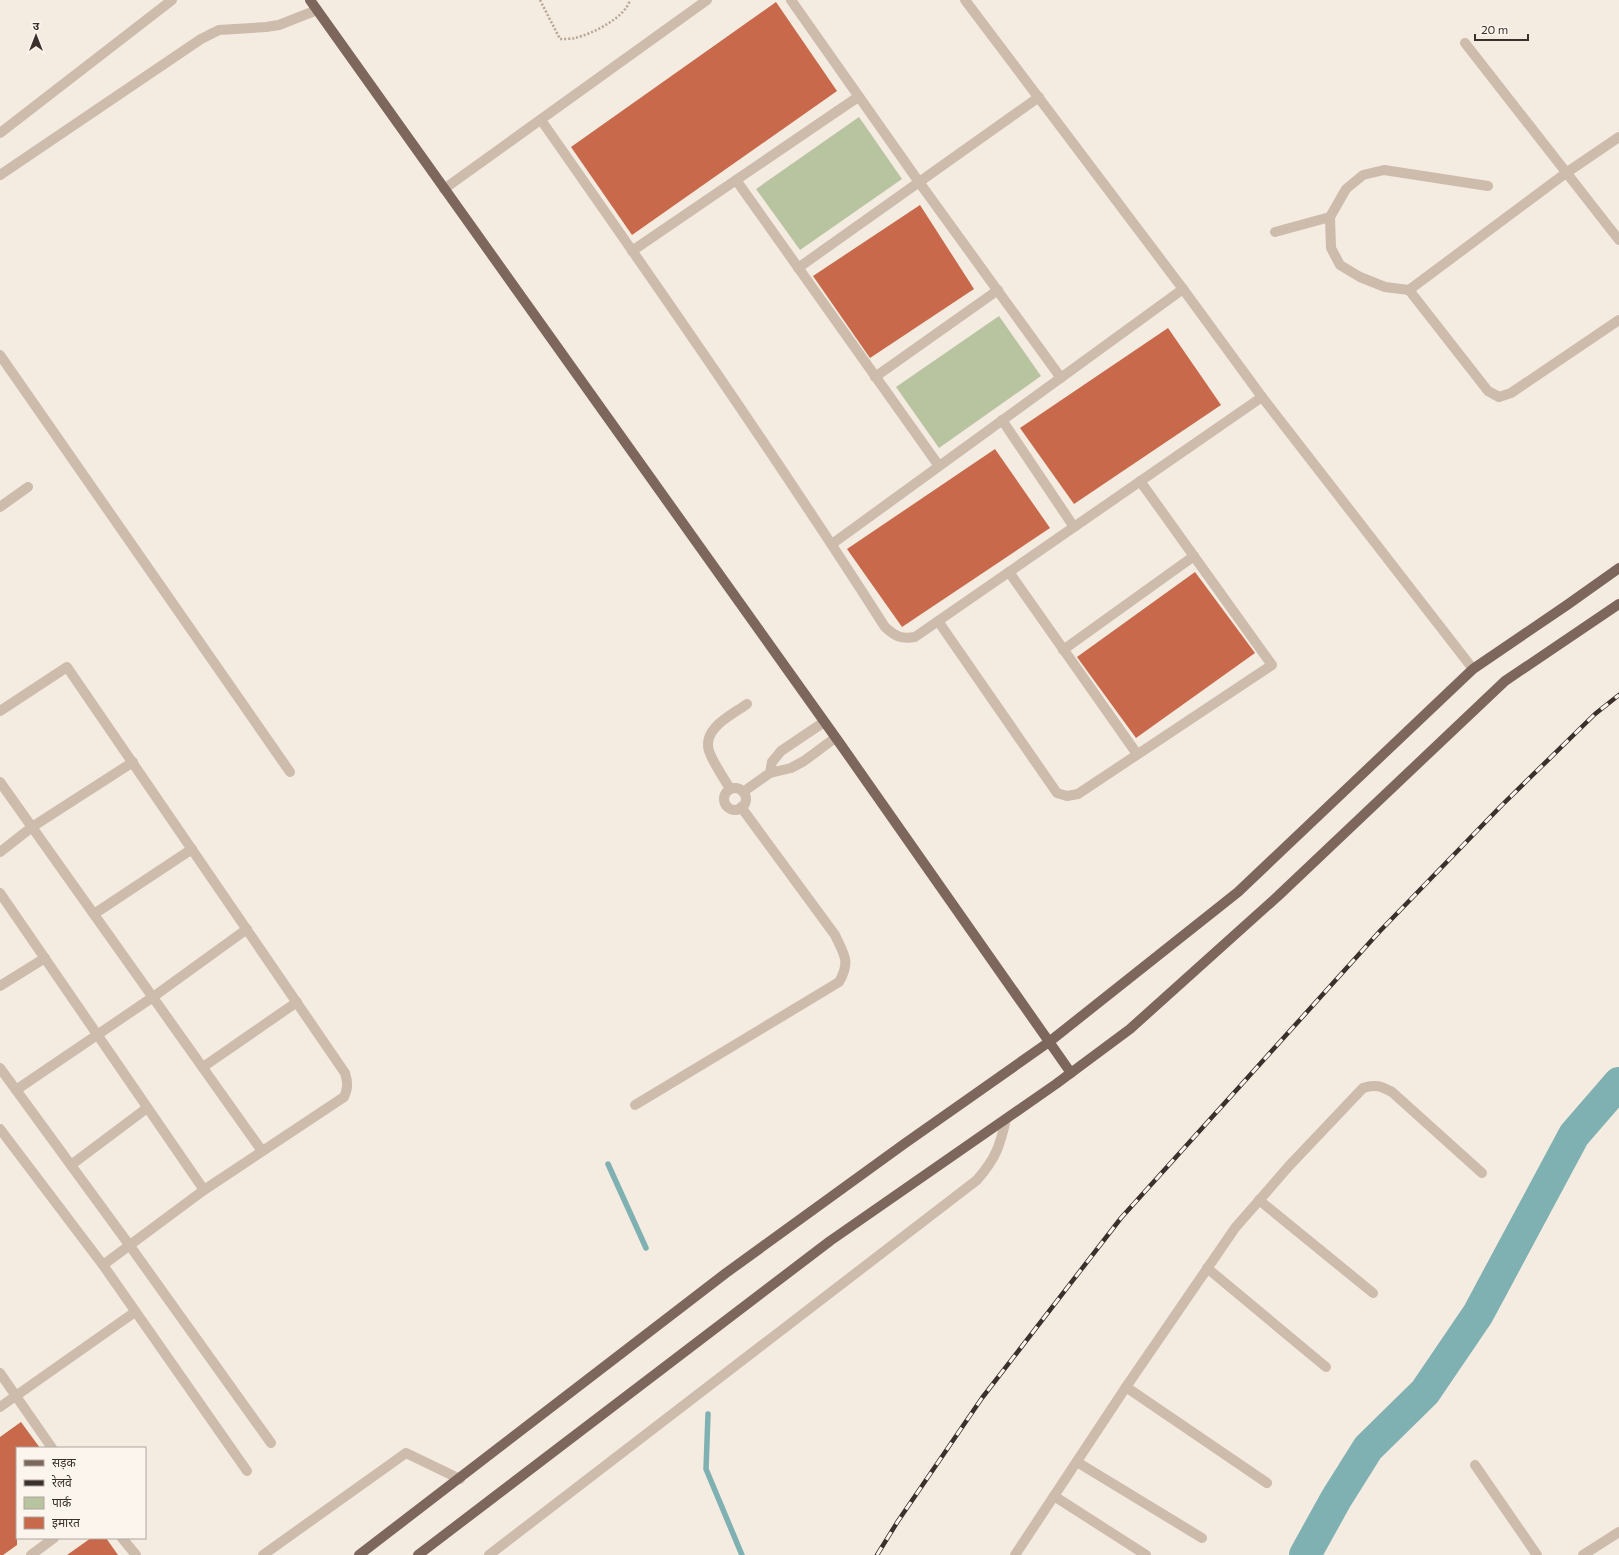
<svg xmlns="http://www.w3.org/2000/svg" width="1619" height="1555" font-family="Commissioner,'Noto Sans Devanagari',sans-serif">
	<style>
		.green { fill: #b8c4a0 }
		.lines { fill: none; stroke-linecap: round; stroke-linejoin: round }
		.stream { stroke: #7fb0b2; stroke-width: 5.5 }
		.river { stroke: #7fb0b2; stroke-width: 32 }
		.building { fill: #c8694b }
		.path { stroke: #b9a596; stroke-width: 2.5; stroke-dasharray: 2 2; stroke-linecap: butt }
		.minor { stroke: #cdbbac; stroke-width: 10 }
		.major { stroke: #7d675c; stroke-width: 10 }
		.rail-casing { stroke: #3b302b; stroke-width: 4.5 }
		.rail { stroke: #fbf5ee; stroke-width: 3; stroke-dasharray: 9; stroke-linecap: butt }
	</style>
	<rect width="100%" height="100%" fill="#f4ebe1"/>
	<g class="green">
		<path d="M859 117 902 179 800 250 756 189Z"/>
		<path d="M999 316 1041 376 939 448 896 387Z"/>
	</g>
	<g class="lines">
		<g class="stream">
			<path d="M608 1164 646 1248"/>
			<path d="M708 1414 706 1469 742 1555"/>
		</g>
		<path class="river" d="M1305 1555 1336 1499 1368 1448 1425 1392 1478 1314 1574 1135 1619 1083"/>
	</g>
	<g class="building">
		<path d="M776 2 837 91 632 235 571 147Z"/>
		<path d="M920 205 974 289 870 358 813 276Z"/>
		<path d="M1168 328 1221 405 1074 504 1020 428Z"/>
		<path d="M995 449 1050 528 902 627 847 549Z"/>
		<path d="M1195 572 1255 653 1136 738 1077 657Z"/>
		<path d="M21 1422 40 1448H17V1545L3 1555H0V1437Z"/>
		<path d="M91 1538H106L118 1555H67Z"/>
	</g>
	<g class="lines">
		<path class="path" d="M540 0 560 39C565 39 571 39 575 38 592 34 625 18 630 0"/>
		<g class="minor">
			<path d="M791 0 919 182 1061 378"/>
			<path d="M965 0 1183 289 1262 397 1473 669"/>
			<path d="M1465 43 1619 240"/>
			<path d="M541 120C658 287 775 455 885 627 896 637 901 639 915 637L1262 397"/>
			<path d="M0 133 172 0"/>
			<path d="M0 175 201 39 219 30 266 27 279 25 317 10"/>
			<path d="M736 180 939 466"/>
			<path d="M1488 186 1384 170 1363 175 1346 189 1330 217 1331 248 1340 265 1360 277 1385 287 1409 290 1566 173 1619 137"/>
			<path d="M444 189 707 0"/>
			<path d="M1275 232 1330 217"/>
			<path d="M632 251 858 97"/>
			<path d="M798 268 1039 97"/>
			<path d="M1409 290 1488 391 1499 397 1511 393 1619 320"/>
			<path d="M0 355 290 772"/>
			<path d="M875 377 998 290"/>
			<path d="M1002 420 1074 527"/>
			<path d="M0 507 28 487"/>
			<path d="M832 544 1183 289"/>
			<path d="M1009 572 1137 754"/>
			<path d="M938 621 1057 793 1067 796 1078 794 1272 665 1140 481"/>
			<path d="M1063 650 1194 556"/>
			<path d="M0 711 67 667 345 1073C348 1083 348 1088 344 1097L204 1190 103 1265"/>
			<path d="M770 773 772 762 781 751 824 722"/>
			<path d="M0 782 262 1151"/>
			<circle cx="735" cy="799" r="11"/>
			<path d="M730 789C724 778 713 763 709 751 702 728 732 715 747 704"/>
			<path d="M743 792 770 773 791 768 804 761 835 738"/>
			<path d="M0 852 32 827 133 762"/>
			<path d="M0 893 204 1190"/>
			<path d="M94 914 192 849"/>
			<path d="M0 986 45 958"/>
			<path d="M203 1067 297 1002"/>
			<path d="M0 1068 130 1246 271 1443"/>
			<path d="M16 1090 153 997 247 929"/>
			<path d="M635 1105 839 982C851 961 844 955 835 935L741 807"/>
			<path d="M0 1129 103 1265 247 1471"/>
			<path d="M71 1165 147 1108"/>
			<path d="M1259 1200 1373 1293"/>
			<path d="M1207 1268 1326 1367"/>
			<path d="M0 1373 52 1448"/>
			<path d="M1126 1387 1267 1483"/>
			<path d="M0 1407 135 1312"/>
			<path d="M1077 1462 1202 1538"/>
			<path d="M1475 1465 1537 1555"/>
			<path d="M1054 1496 1146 1555"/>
			<path d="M122 1538 136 1555"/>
			<path d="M31 1555 54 1538"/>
			<path d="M263 1555 406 1453 460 1479"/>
			<path d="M489 1555 977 1180C996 1158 1000 1146 1006 1119"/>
			<path d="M1015 1555 1126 1387 1235 1228 1289 1166 1363 1088C1375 1084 1381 1086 1392 1092L1482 1173"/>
			<path d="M1583 1555 1619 1532"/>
		</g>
		<g class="major">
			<path d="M310 0 841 745 1071 1073"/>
			<path d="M359 1555 726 1273 904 1144 1049 1042 1238 892 1473 669 1567 605 1619 568"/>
			<path d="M418 1555 830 1241 1056 1084 1130 1029 1278 896 1505 681 1619 604"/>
		</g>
		<g class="rail-casing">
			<path id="rail" d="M877 1555 898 1521 982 1398 1121 1218 1380 931 1502 805 1595 714 1619 695"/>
		</g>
		<use href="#rail" class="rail"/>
	</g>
	<rect x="16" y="1447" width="130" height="92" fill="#fbf5ee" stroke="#aea6a0"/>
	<rect x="24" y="1460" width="20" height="6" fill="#7d675c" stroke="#aea6a0"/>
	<text x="52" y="1467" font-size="12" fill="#3b302b">सड़क</text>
	<rect x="24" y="1480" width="20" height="6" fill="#3b302b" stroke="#aea6a0"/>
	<text x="52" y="1487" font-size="12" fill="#3b302b">रेलवे</text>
	<rect x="24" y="1497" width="20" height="12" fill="#b8c4a0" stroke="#aea6a0"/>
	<text x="52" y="1507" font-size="12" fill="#3b302b">पार्क</text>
	<rect x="24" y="1517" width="20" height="12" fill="#c8694b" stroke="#aea6a0"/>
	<text x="52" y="1527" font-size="12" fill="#3b302b">इमारत</text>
	<g transform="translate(36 36)" stroke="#fbf5ee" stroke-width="3" paint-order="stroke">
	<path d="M0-3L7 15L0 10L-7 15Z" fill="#3b302b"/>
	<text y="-6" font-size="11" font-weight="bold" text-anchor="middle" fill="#3b302b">उ</text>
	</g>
	<path d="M1475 34v6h53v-6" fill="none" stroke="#3b302b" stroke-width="2"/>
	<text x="1481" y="34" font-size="12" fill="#3b302b" stroke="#fbf5ee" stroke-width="3" paint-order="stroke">20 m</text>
</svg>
